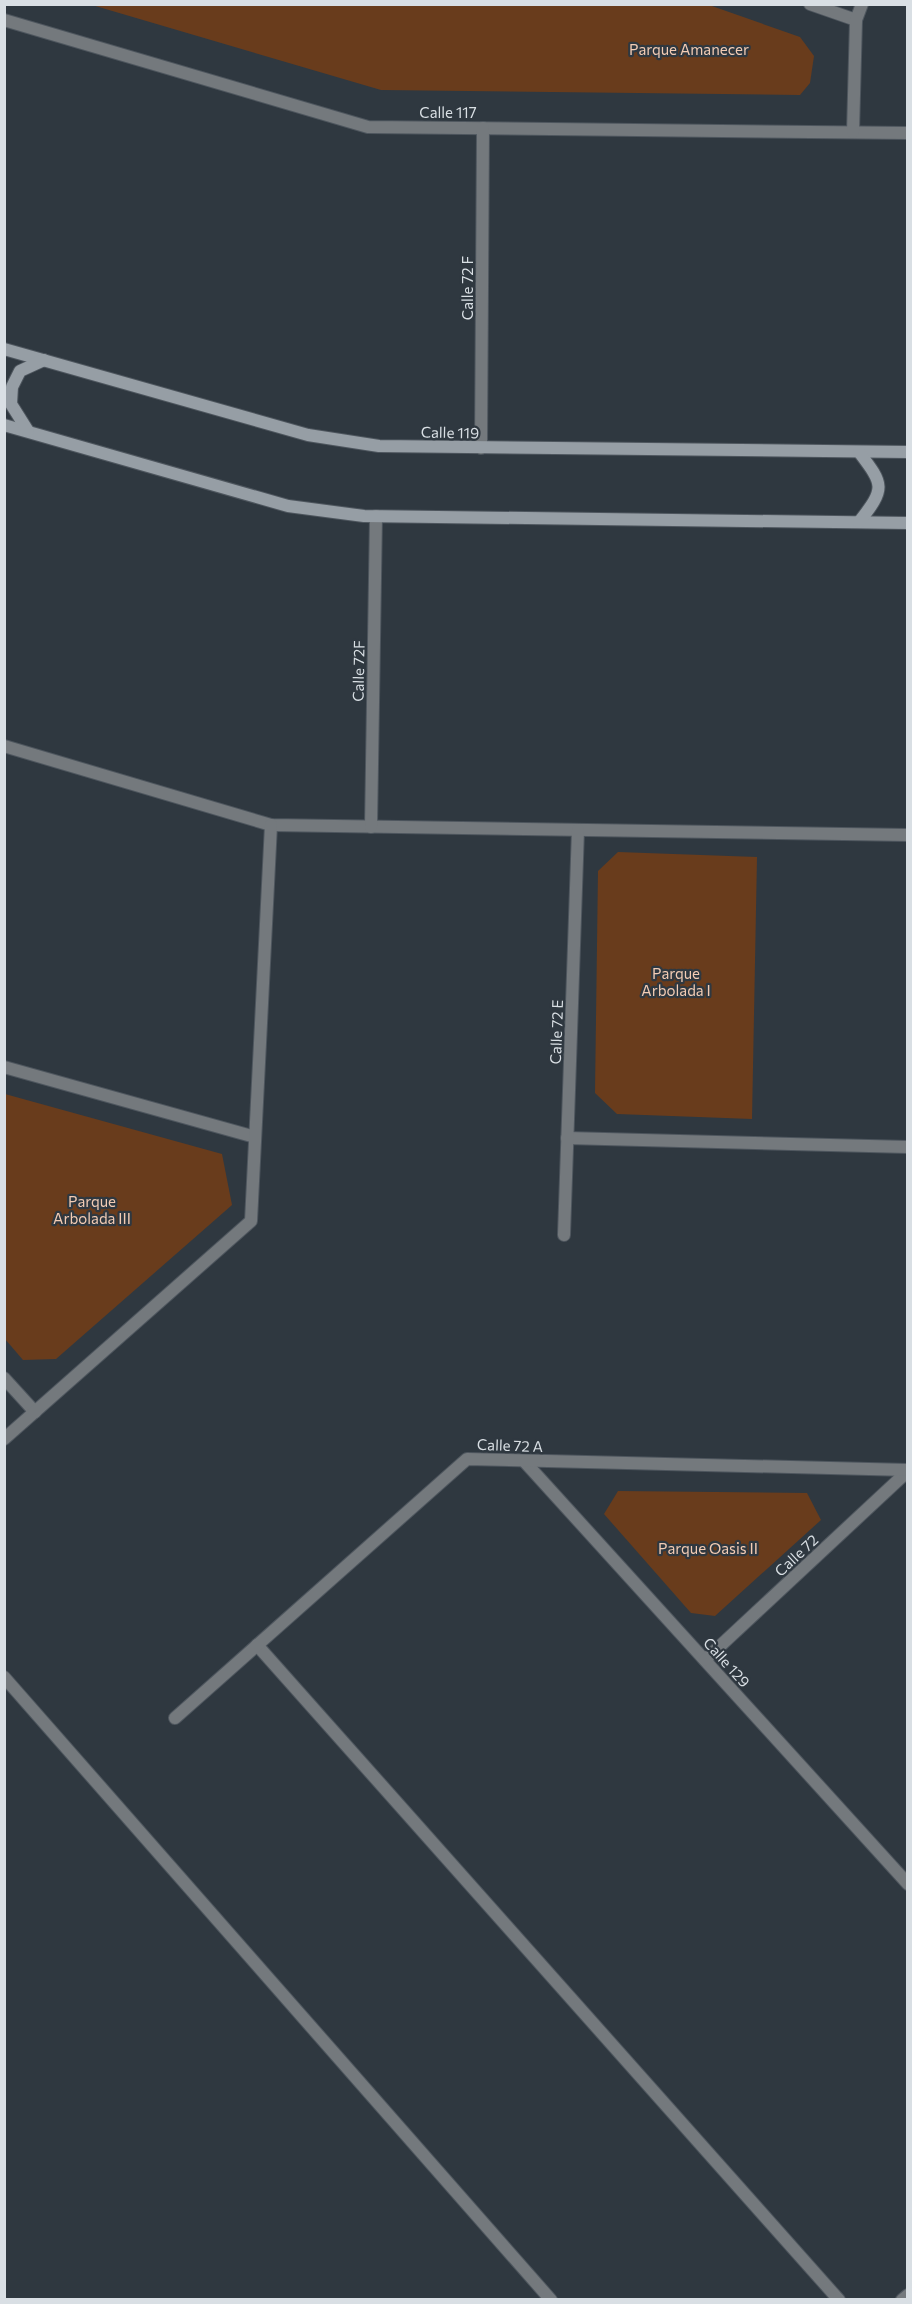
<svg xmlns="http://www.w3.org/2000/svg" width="912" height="2304" font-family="Commissioner,sans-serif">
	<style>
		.green { fill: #693c1c }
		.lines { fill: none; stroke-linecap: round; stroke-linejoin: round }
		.street-casing { stroke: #4e565e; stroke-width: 14 }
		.secondary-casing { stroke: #4e565e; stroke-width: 14 }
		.street { stroke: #74797d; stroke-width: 12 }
		.secondary { stroke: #969ea5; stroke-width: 12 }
		.labels { text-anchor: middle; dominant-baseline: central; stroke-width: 4.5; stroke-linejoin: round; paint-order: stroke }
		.park-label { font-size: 15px; fill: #f3ccb4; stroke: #2f3840 }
		.street-label { font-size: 15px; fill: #d9dfe4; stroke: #2f3840 }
	</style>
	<rect width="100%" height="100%" fill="#2f3840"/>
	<g class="green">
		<path d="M92 5H709L800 37 814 56 810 83 800 95 381 90Z"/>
		<path d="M618 852 757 857 752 1119 617 1114 595 1093 598 871Z"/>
		<path d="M5 1094 222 1154 232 1205 56 1359 23 1360 5 1339Z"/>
		<path d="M618 1491 807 1493 821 1520 715 1616 691 1613 604 1514Z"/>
	</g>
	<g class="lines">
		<g class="street-casing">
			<g id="street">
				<path d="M810 4 856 20"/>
				<path d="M4 20 368 127 908 133"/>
				<path d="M853 132 856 20 862 4"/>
				<path d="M481 448 483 128"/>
				<path d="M4 746 271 825 908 835"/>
				<path d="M371 827 376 516"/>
				<path d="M4 1067 255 1137"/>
				<path d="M567 1138 908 1147"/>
				<path d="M564 1235 578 830"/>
				<path d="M4 1378 35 1412"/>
				<path d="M4 1439 251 1221 271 825"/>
				<path d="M524 1461 908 1884"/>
				<path d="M257 1645 839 2300"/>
				<path d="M705 1660 908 1471"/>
				<path d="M4 1677 551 2300"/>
				<path d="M175 1718 467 1459 908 1470"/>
				<path d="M902 2300 908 2295"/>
			</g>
		</g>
		<g class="secondary-casing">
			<g id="secondary">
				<path d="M4 349 308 435 379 446 908 452"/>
				<path d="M4 425 288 506 364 516 908 523"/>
				<path d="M28 431 11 404 12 387 20 371 44 360"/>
				<path d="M859 452C884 485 886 488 859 522"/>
			</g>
		</g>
		<use href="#street" class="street"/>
		<use href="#secondary" class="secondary"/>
	</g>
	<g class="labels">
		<g class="park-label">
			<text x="689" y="49">Parque Amanecer</text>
			<text x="676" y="973">Parque<tspan x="676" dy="17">Arbolada I</tspan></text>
			<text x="92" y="1201">Parque<tspan x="92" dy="17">Arbolada III</tspan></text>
			<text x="708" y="1548">Parque Oasis II</text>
		</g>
		<g class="street-label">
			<text x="448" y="112">Calle 117</text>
			<text transform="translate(467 288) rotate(-90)">Calle 72 F</text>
			<text transform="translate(450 432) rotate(1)">Calle 119</text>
			<text transform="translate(358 671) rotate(-89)">Calle 72F</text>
			<text transform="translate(556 1032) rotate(-88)">Calle 72 E</text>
			<text transform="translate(510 1445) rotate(2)">Calle 72 A</text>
			<text transform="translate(796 1555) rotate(-43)">Calle 72</text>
			<text transform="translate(727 1662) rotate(48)">Calle 129</text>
		</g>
	</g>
	<rect width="912" height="2304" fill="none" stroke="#d9dfe4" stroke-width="12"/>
</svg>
